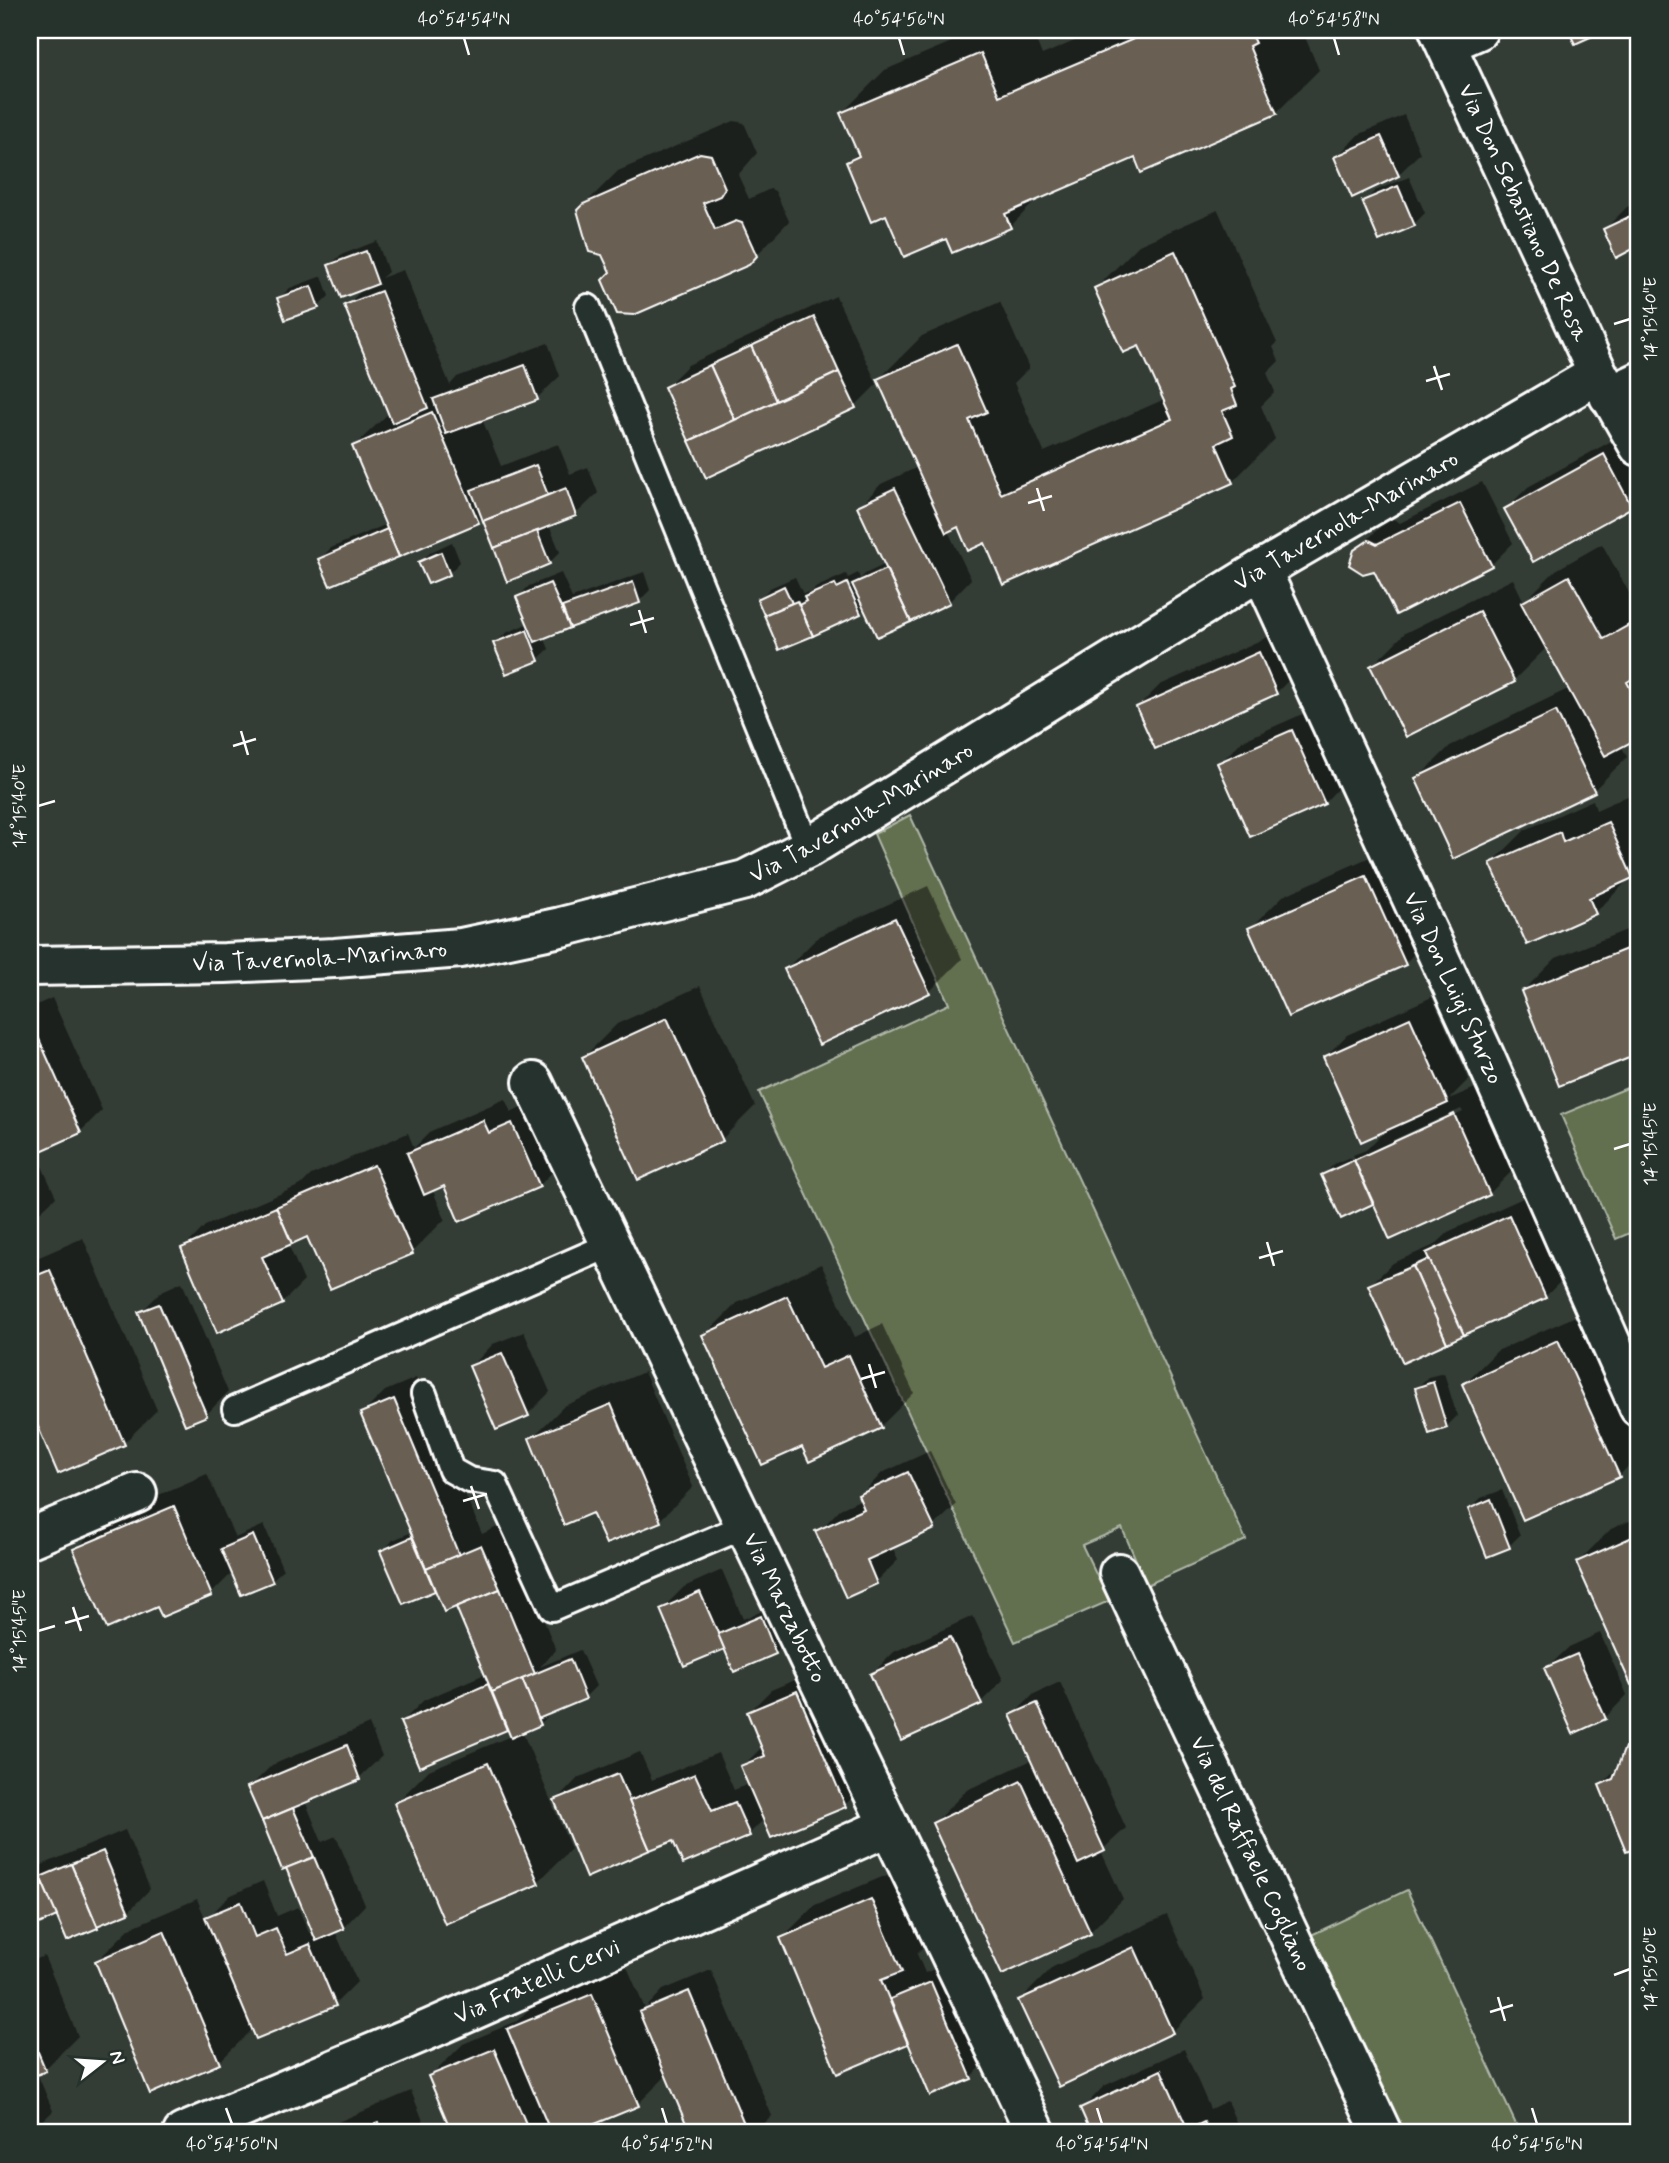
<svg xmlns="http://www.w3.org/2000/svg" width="1669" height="2163" font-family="Mynerve,sans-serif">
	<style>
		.green { fill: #626f50; stroke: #b0b7a8; stroke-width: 2 }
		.shadow { fill: #0007; fill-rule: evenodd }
		.building { fill: #695f53; stroke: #fff; stroke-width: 2 }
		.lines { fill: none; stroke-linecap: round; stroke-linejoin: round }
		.service-casing { stroke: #fff; stroke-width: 30 }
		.minor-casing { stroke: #fff; stroke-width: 44 }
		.tertiary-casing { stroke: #fff; stroke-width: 44 }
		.service { stroke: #26332d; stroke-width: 24 }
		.minor { stroke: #26332d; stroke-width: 38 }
		.tertiary { stroke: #26332d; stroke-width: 38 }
		.ticks { fill: none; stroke: #fff; stroke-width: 2.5 }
		.labels { text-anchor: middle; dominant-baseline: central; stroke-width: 5; stroke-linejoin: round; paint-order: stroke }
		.street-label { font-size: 24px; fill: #fff; stroke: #26332d }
		.neatline { fill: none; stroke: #fff; stroke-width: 2.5 }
		.ticks-label { font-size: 18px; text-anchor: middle; fill: #fff }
	</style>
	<rect width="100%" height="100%" fill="#333c35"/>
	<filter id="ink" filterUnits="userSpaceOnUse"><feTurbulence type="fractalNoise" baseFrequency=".0143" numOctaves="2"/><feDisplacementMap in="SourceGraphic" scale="14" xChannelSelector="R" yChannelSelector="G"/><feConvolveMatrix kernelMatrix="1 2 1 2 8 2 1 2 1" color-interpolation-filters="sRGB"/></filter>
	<g filter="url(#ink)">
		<g class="green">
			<path d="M910 815 1246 1540 1147 1585 1122 1528 1082 1545 1109 1601 1015 1642 759 1092 949 1004 874 834Z"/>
			<path d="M1639 1083V1229L1616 1239 1561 1115Z"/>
			<path d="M1407 1890 1520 2133H1400L1309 1936Z"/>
		</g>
		<g class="shadow">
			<path d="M980 30H1032L1042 55 1100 30H1302L1319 70 1276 113 1136 156 1039 197 1010 227 947 237 887 213 848 162 859 152 842 113 885 70Z"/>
			<path d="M1404 115 1420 153 1398 175 1336 158 1358 135Z"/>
			<path d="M734 121 744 123 757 153 738 175 749 199 770 189 775 191 789 221 748 264 612 273 579 210 618 171Z"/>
			<path d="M1409 177 1425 213 1414 224 1364 202 1375 191Z"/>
			<path d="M1639 201V253L1636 246 1605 229 1627 207Z"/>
			<path d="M1218 210 1277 343 1273 347 1279 361 1267 373 1275 392 1261 406 1275 439 1232 482 986 541 959 525 948 531 971 579 949 602 877 635 865 608 860 613 780 648 759 599 770 588 795 577 803 594 808 592 809 594 817 587 846 574 848 578 858 573 860 579 865 574 886 564 859 507 881 484 918 467 879 379 922 336 1000 302 1029 368 1014 383 1044 452 1165 399 1140 344 1096 288 1139 245Z"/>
			<path d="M377 241 388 272 381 278 403 270 450 385 457 377 548 343 560 376 537 398 482 419 501 466 558 444 570 474 588 467 598 493 575 515 549 525 560 552 549 563 508 579 483 516 478 521 331 584 320 559 331 548 387 524 354 446 390 412 346 306 365 287 330 265 341 255Z"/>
			<path d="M322 276 329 296 318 307 279 298 290 288Z"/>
			<path d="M836 296 877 384 855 406 666 387 688 365Z"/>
			<path d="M1626 433 1639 457V497L1631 505 1533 560 1506 509 1528 487Z"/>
			<path d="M1482 482 1513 543 1491 565 1375 569 1356 551 1379 528 1393 519 1400 523Z"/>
			<path d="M452 542 460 562 449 573 420 562 431 552Z"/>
			<path d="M1602 544 1637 607 1639 606V735L1621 745 1627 757 1594 790 1417 779 1450 746 1570 688 1547 647 1514 680 1372 666 1405 633 1513 579 1524 602 1556 570Z"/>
			<path d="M644 572 650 590 639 601 544 637 549 649 538 659 495 643 506 633 529 623 518 597 529 586 561 573 572 598Z"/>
			<path d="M1281 631 1298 671 1276 693 1138 707 1160 685Z"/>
			<path d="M1314 709 1346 780 1324 803 1219 764 1242 741Z"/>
			<path d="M1639 791V869L1595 913 1492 863 1525 830 1593 800 1596 810Z"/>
			<path d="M1399 844 1438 930 1405 963 1250 929 1283 896Z"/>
			<path d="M928 886 962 959 929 992 786 969 819 936Z"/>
			<path d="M1639 925V1052L1560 1084 1523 991 1556 958Z"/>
			<path d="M700 986 755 1106 722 1139 639 1178 584 1057 617 1024Z"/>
			<path d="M1432 997 1469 1079 1449 1099 1487 1083 1522 1161 1489 1194 1372 1202 1323 1175 1334 1164 1350 1157 1370 1200H1374L1353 1155 1366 1150 1387 1129 1325 1057 1347 1035ZM1461 1109 1463 1112 1393 1144V1140Z"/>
			<path d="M52 998 102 1110 80 1132 35 1151 56 1197 30 1221V1008Z"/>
			<path d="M505 1099 511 1112 535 1102 561 1163 539 1186 445 1184 432 1189 445 1219 412 1252 308 1235 288 1244 304 1281 282 1303 183 1249 205 1226 301 1185 311 1175 408 1133 414 1148 431 1131Z"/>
			<path d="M1532 1194 1567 1275 1545 1297 1370 1285 1393 1263 1435 1245 1450 1231Z"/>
			<path d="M83 1238 157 1410 124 1443 59 1471 30 1404V1261Z"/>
			<path d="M821 1264 855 1337 882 1324 914 1393 881 1426 810 1460 803 1445 704 1336 737 1303Z"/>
			<path d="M182 1282 228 1392 206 1415 140 1313 162 1291Z"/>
			<path d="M1592 1309 1639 1415V1455L1619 1476 1464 1384 1497 1351Z"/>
			<path d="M524 1332 550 1392 528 1414 471 1367 493 1344Z"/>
			<path d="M644 1372 693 1487 660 1520 531 1439 564 1406Z"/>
			<path d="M1444 1373 1457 1416 1446 1427 1417 1388 1428 1377Z"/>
			<path d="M416 1378 482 1534 504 1524 556 1650 540 1667 580 1650 596 1686 585 1697 551 1713 540 1724 522 1731 571 1849 538 1882 446 1921 396 1803 429 1770 511 1736 508 1728 420 1765 402 1722 424 1700 485 1674 457 1605 436 1588 404 1602 383 1551 393 1540 412 1532 362 1414 385 1391Z"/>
			<path d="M930 1451 956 1505 933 1527 892 1546 898 1560 876 1582 818 1532 840 1509 862 1499 860 1496 882 1473Z"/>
			<path d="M207 1474 235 1538 264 1525 283 1570 272 1580 233 1572 211 1594 163 1615 158 1604 75 1550 108 1517Z"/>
			<path d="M1502 1490 1520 1535 1509 1546 1488 1555 1470 1509 1481 1498Z"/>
			<path d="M1639 1517V1679L1632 1682 1578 1562 1611 1529Z"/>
			<path d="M722 1570 743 1619 772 1607 786 1642 775 1653 725 1646 662 1609 684 1587Z"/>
			<path d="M973 1616 1003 1680 981 1702 872 1674 894 1652Z"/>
			<path d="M1600 1633 1627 1695 1605 1718 1546 1669 1569 1647Z"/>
			<path d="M819 1670 867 1783 845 1805 764 1819 749 1834 674 1839 556 1801 578 1778 640 1752 652 1780 718 1753 734 1790 749 1784 742 1767 763 1746 749 1712 771 1690Z"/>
			<path d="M1060 1682 1126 1828 1101 1851 1123 1899 1090 1932 1003 1972 934 1823 967 1790 1032 1760 1012 1716 1034 1694Z"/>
			<path d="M369 1724 382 1756 359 1778 305 1801 322 1842 336 1836 365 1905 343 1928 335 1931 357 1982 335 2004 254 2028 219 2062 97 1961 130 1928 197 1899 206 1920 229 1896 263 1881 277 1916 298 1907 309 1933 314 1931 250 1787 272 1765Z"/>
			<path d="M1639 1734V1844L1627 1849 1601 1785 1619 1767 1626 1748Z"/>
			<path d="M125 1830 150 1889 128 1912 58 1914 30 1926V1870Z"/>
			<path d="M904 1868 934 1937 917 1954 925 1973 954 1961 993 2055 971 2077 909 2041 907 2043 782 1938 815 1905Z"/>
			<path d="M1167 1915 1205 1999 1172 2032 1020 2000 1053 1967Z"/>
			<path d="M44 1956 78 2036 45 2069 37 2073 53 2111 30 2133V1962Z"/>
			<path d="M625 1962 645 2009 663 1990 711 1970 772 2116 754 2133H691L667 2075 638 2104 575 2130 576 2133H454L430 2077 463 2044 517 2021 542 1996Z"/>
			<path d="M1184 2049 1210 2109 1227 2101 1237 2124 1228 2133H1093L1082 2109 1104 2086Z"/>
			<path d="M411 2091 428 2133H322L331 2125Z"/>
			<path d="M1014 2115 1023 2133H976Z"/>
		</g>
		<g class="building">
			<path d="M1132 30H1249L1255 43 1249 46 1277 114 1141 173 1135 158 1005 214 1011 228 952 253 946 239 904 257 886 215 871 222 846 162 859 156 840 113 981 53 999 96 1136 38Z"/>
			<path d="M1568 30H1606L1575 44Z"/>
			<path d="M1381 136 1399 176 1352 198 1334 157Z"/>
			<path d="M700 153 711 155 725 188 720 196 703 203 715 230 736 221 742 223 757 256 749 265 634 315 617 314 602 280 610 272 602 255 589 252 577 210 583 204Z"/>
			<path d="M1398 186 1415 226 1379 241 1362 201Z"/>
			<path d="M1639 212V246L1616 258 1603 229Z"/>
			<path d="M366 251 378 284 341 298 328 265Z"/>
			<path d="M1175 251 1235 387 1231 389 1237 405 1222 411 1233 436 1216 444 1233 483 1003 585 985 543 968 551 958 527 946 533 877 379 957 344 987 412 969 420 1001 494 1172 419 1139 346 1123 353 1094 288Z"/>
			<path d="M311 286 319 308 285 320 277 298Z"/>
			<path d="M381 291 428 408 392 423 344 305Z"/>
			<path d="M814 317 839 372 776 401 751 346Z"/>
			<path d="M751 346 776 401 735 420 710 365Z"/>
			<path d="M525 365 538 400 446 434 433 399Z"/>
			<path d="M710 365 735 420 689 441 664 387Z"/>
			<path d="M839 372 856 408 706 478 689 441Z"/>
			<path d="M432 412 479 523 399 557 352 446Z"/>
			<path d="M1604 454 1632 507 1533 562 1504 509Z"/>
			<path d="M536 465 548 495 483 521 471 490Z"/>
			<path d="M566 488 576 516 494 548 483 521Z"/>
			<path d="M895 488 950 603 911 622 857 506Z"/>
			<path d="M1460 503 1492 566 1396 615 1374 571 1363 574 1349 565 1354 550 1369 540 1377 544Z"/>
			<path d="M387 529 399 557 330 586 318 559Z"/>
			<path d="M537 531 550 564 507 582 494 548Z"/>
			<path d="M441 552 450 575 428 584 418 562Z"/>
			<path d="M886 569 911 622 877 637 852 584Z"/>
			<path d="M1569 576 1604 639 1638 620 1639 622V675L1627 682 1639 704V738L1605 756 1521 603Z"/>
			<path d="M633 582 640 603 570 628 562 607Z"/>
			<path d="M550 583 570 628 535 642 516 597Z"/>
			<path d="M847 583 861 614 813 636 799 605 806 601 804 597 835 584 837 588Z"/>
			<path d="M784 586 792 603 764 615 757 599Z"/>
			<path d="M797 601 813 636 779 650 764 615Z"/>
			<path d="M1479 611 1515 682 1406 737 1370 666Z"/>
			<path d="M527 630 539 661 506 674 493 643Z"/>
			<path d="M1259 652 1277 694 1155 749 1136 707Z"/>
			<path d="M1556 711 1595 792 1453 859 1415 778Z"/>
			<path d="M1292 730 1325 804 1250 837 1217 763Z"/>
			<path d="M1608 822 1633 878 1589 898 1596 914 1527 945 1490 863 1560 832 1563 842Z"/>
			<path d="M1366 876 1406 965 1288 1017 1248 928Z"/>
			<path d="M895 918 930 993 819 1045 784 969Z"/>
			<path d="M1639 944V1054L1559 1086 1521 991Z"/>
			<path d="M667 1018 723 1141 638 1180 582 1057Z"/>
			<path d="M1410 1018 1448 1103 1361 1142 1323 1057Z"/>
			<path d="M30 1019 81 1133 30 1156Z"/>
			<path d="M1454 1114 1490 1195 1390 1240 1354 1160Z"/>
			<path d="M483 1120 489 1133 512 1123 540 1187 459 1222 444 1186 424 1195 407 1153Z"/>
			<path d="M1354 1160 1373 1204 1341 1219 1321 1175Z"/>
			<path d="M374 1165 413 1254 330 1289 307 1237 292 1244 276 1207Z"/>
			<path d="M276 1207 292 1244 262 1257 283 1304 217 1333 181 1248Z"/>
			<path d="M1509 1215 1546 1298 1464 1335 1426 1253Z"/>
			<path d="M1429 1259 1464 1335 1447 1343 1413 1266Z"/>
			<path d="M1413 1266 1447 1343 1403 1363 1368 1285Z"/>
			<path d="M50 1270 125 1445 58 1474 30 1408V1278Z"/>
			<path d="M787 1296 821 1368 849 1355 882 1428 809 1462 802 1447 762 1465 702 1335Z"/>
			<path d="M159 1304 207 1416 185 1425 138 1312Z"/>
			<path d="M1558 1340 1620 1477 1523 1520 1462 1384Z"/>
			<path d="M502 1353 529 1416 496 1430 469 1366Z"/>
			<path d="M1433 1382 1447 1428 1429 1434 1415 1388Z"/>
			<path d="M394 1399 459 1555 426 1568 360 1413Z"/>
			<path d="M611 1404 661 1522 606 1544 592 1513 564 1525 529 1438Z"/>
			<path d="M908 1472 935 1529 867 1560 877 1584 846 1598 815 1531 864 1509 858 1495Z"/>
			<path d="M1491 1499 1510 1548 1487 1557 1468 1509Z"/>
			<path d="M174 1506 212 1596 162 1617 157 1607 107 1629 73 1549Z"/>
			<path d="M1639 1534V1681L1631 1685 1576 1562Z"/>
			<path d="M253 1535 273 1582 241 1595 221 1549Z"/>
			<path d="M412 1537 435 1591 403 1604 380 1551Z"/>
			<path d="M481 1545 500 1589 444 1612 426 1568Z"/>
			<path d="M500 1589 535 1674 492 1692 456 1607Z"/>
			<path d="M700 1592 725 1649 684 1666 660 1609Z"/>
			<path d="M761 1616 776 1654 734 1672 718 1634Z"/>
			<path d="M950 1637 982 1704 901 1741 870 1674Z"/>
			<path d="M1577 1654 1606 1719 1573 1734 1544 1668Z"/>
			<path d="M570 1659 586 1699 538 1719 522 1679Z"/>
			<path d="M522 1679 541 1725 511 1738 492 1692Z"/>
			<path d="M488 1684 507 1730 419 1767 400 1722Z"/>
			<path d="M797 1691 846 1807 771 1838 740 1766 765 1756 747 1712Z"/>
			<path d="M1037 1703 1105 1851 1078 1864 1010 1715Z"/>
			<path d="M347 1745 360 1780 262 1821 247 1787Z"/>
			<path d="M1625 1747 1639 1748V1846L1626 1851 1599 1785 1613 1779Z"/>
			<path d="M488 1763 539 1884 445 1924 394 1803Z"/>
			<path d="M618 1774 650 1850 586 1878 554 1800Z"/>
			<path d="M695 1774 712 1811 735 1802 750 1836 683 1864 673 1841 650 1850 629 1801Z"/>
			<path d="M1021 1781 1091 1934 1002 1975 932 1823Z"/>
			<path d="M293 1808 314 1857 282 1870 262 1821Z"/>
			<path d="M103 1851 129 1913 97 1926 71 1864Z"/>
			<path d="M314 1857 344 1929 316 1941 286 1868Z"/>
			<path d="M71 1864 98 1928 67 1941 40 1877Z"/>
			<path d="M40 1877 57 1916 30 1928V1881Z"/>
			<path d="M871 1899 902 1972 881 1980 908 2044 837 2074 780 1938Z"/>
			<path d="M241 1902 255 1937 276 1928 287 1954 310 1944 336 2006 256 2039 205 1917Z"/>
			<path d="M164 1931 220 2064 150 2094 95 1961Z"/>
			<path d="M1134 1947 1173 2033 1059 2087 1018 2000Z"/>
			<path d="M931 1982 972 2079 930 2096 890 1999Z"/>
			<path d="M689 1991 748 2133H690L639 2012Z"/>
			<path d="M592 1994 639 2106 573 2133H551L507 2029Z"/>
			<path d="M30 2033 46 2071 30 2078Z"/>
			<path d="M494 2049 530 2133H452L428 2076Z"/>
			<path d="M1161 2070 1188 2130 1204 2122 1210 2133H1091L1080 2108Z"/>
			<path d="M378 2123 382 2133H352Z"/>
		</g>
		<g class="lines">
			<g class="service-casing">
				<g id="service">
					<path d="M588 307 808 848"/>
					<path d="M424 1394 451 1470 469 1480 495 1484 552 1608 745 1526"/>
					<path d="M235 1409 610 1245"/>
				</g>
			</g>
			<g class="minor-casing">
				<g id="minor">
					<path d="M1446 44 1478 30"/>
					<path d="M1609 396 1639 382"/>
					<path id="s1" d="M1261 570 1484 1055 1639 1407"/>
					<path id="s2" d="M30 966 225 963 335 958 461 948 561 927 745 880 808 848 1261 570 1598 374"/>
					<path id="s3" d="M533 1082 1036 2133"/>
					<path d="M30 1538 137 1493"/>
					<path id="s4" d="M1119 1573 1382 2133"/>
					<path id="s5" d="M183 2133 430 2029 889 1826"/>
				</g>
			</g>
			<g class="tertiary-casing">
				<g id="tertiary">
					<path id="s6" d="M1439 30 1598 374 1639 446"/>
				</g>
			</g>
			<use href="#service" class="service"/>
			<use href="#minor" class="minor"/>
			<use href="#tertiary" class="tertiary"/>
		</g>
	</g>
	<path class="ticks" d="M464 38 469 55M899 38 904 55M1334 38 1339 55M1614 324 1630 319M1434 366 1442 390M1426 381 1450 374M1037 488 1044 511M1028 503 1052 496M639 610 646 633M630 625 654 618M241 731 248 755M233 746 256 739M38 806 55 801M1614 1149 1630 1144M1267 1242 1274 1266M1259 1258 1283 1251M869 1364 876 1388M861 1379 885 1372M471 1486 479 1509M463 1501 487 1494M73 1607 81 1631M65 1623 89 1616M38 1631 55 1626M1614 1975 1630 1969M1498 1997 1505 2021M1490 2012 1513 2005M226 2108 232 2124M662 2108 667 2124M1097 2108 1102 2124M1532 2108 1537 2124"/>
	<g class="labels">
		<g class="street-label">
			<text stroke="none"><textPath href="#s6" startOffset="201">Via Don Sebastiano De Rosa</textPath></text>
			<text stroke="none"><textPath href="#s2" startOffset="1424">Via Tavernola-Marinaro</textPath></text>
			<text stroke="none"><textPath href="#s2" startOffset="858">Via Tavernola-Marinaro</textPath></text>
			<text stroke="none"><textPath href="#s2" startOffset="290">Via Tavernola-Marinaro</textPath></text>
			<text stroke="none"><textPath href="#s1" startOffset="460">Via Don Luigi Sturzo</textPath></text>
			<text stroke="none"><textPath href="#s3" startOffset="583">Via Marzabotto</textPath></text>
			<text stroke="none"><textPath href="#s4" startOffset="310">Via del Raffaele Cogliano</textPath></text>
			<text stroke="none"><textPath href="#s5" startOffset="385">Via Fratelli Cervi</textPath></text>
		</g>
	</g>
	<rect width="1669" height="2163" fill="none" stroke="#26332d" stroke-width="77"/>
	<g transform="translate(102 2062) rotate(73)" stroke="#26332d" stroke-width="5" paint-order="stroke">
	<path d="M0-5L12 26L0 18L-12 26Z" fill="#ffffff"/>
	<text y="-10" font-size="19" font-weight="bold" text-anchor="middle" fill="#ffffff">N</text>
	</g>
	<rect x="38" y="38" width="1592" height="2086" class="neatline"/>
	<g class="ticks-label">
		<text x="464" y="25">40°54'54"N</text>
		<text x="899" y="25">40°54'56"N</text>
		<text x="1334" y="25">40°54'58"N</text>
		<text transform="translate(1650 319) rotate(-90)" y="6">14°15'40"E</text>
		<text transform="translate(19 806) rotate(-90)" y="6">14°15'40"E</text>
		<text transform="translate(1650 1144) rotate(-90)" y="6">14°15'45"E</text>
		<text transform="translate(19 1631) rotate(-90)" y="6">14°15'45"E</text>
		<text transform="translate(1650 1969) rotate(-90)" y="6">14°15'50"E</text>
		<text x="232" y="2150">40°54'50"N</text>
		<text x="667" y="2150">40°54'52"N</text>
		<text x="1102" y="2150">40°54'54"N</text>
		<text x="1537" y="2150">40°54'56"N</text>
	</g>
</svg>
